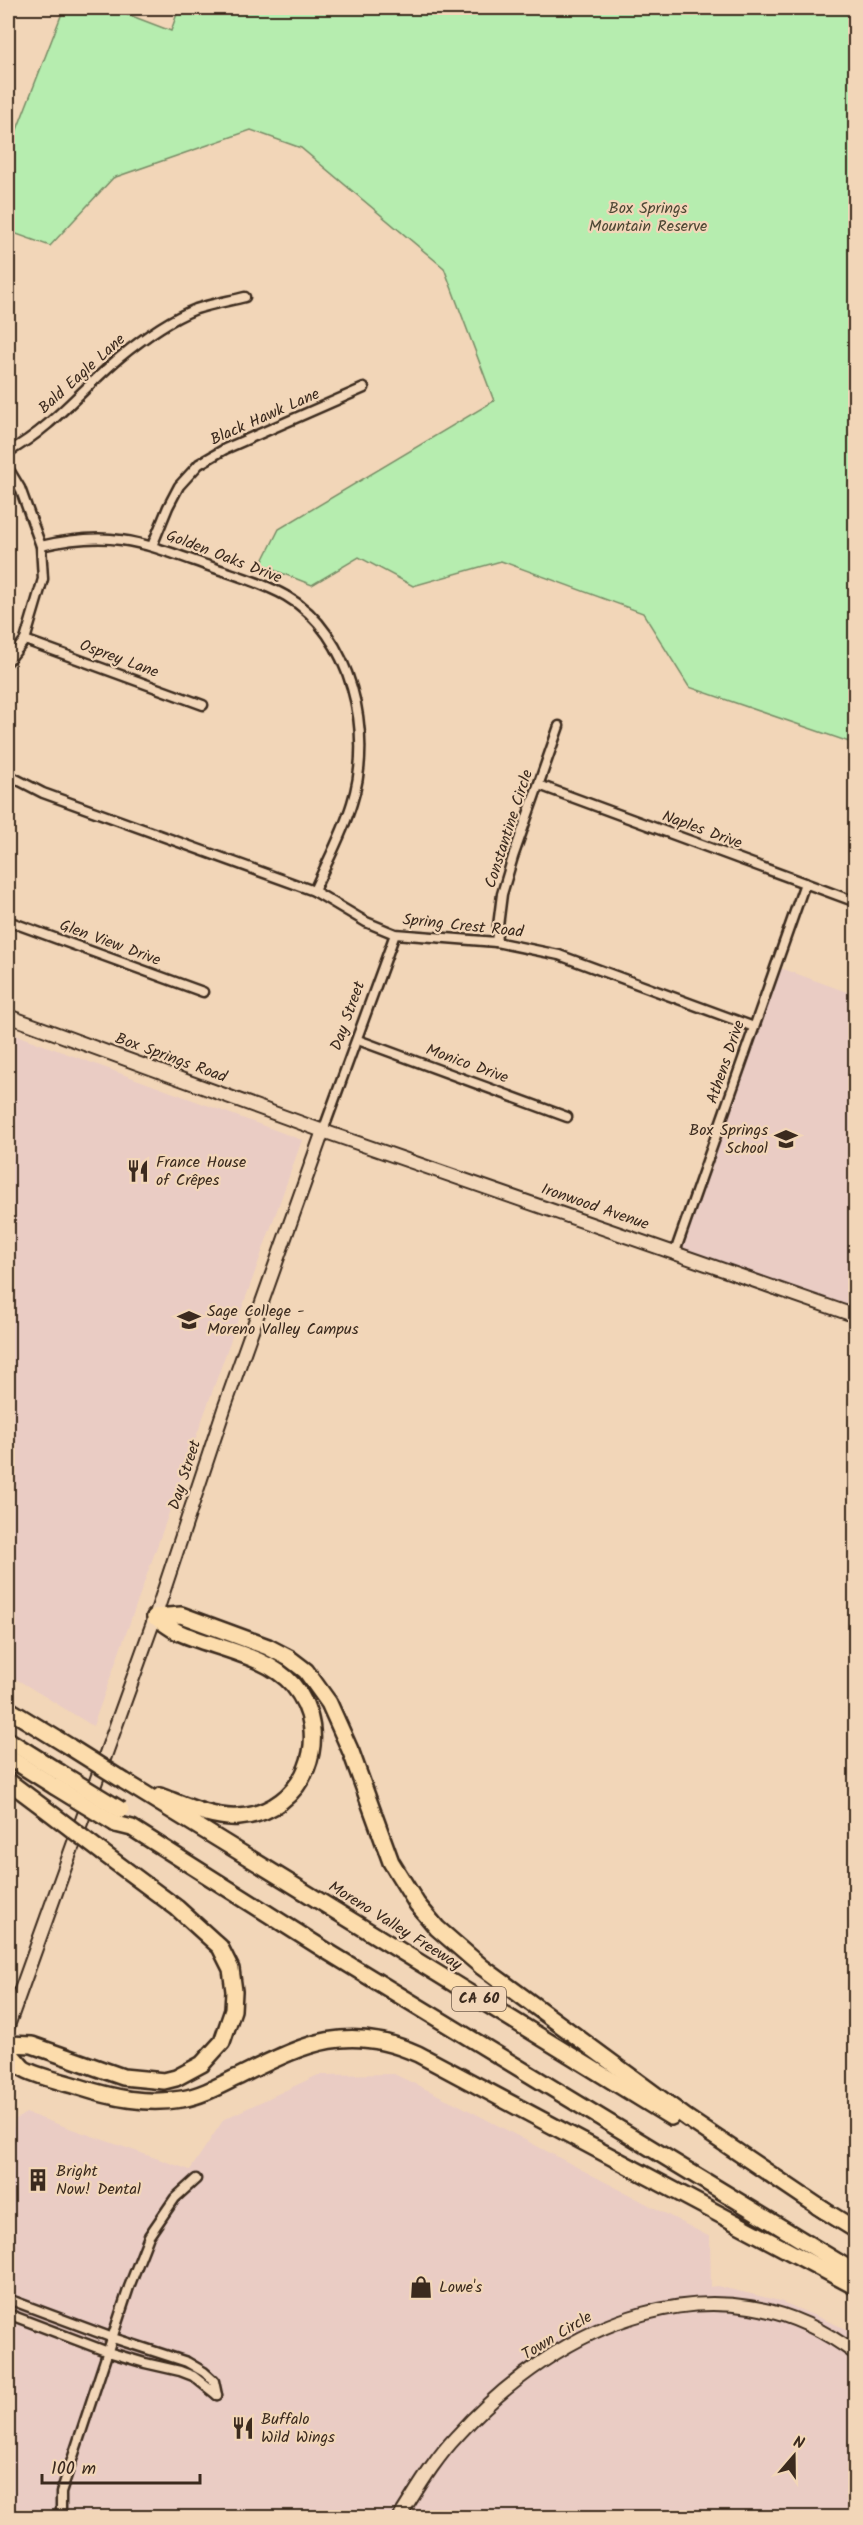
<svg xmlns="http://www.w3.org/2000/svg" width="863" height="2525" font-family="Kalam,sans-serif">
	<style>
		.built { fill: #eaccc4 }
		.green { fill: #b6edaf; stroke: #788c66; stroke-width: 1.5 }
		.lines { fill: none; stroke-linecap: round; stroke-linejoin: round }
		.street-casing { stroke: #3b2a1e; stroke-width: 13 }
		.secondary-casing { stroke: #3b2a1e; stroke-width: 16 }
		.highway-casing { stroke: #3b2a1e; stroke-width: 20 }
		.street { stroke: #f2d6b8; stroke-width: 8 }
		.secondary { stroke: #f2d6b8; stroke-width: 12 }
		.highway { stroke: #fcdcac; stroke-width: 15 }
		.highway-bridge-casing { stroke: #3b2a1e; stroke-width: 20; stroke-linecap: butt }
		.highway-bridge { stroke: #fcdcac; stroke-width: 15 }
		.labels { text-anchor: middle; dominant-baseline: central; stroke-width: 4.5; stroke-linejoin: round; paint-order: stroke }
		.shield { fill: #f2d6b8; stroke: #725e4c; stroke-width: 1.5 }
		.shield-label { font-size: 15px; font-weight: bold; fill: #3b2a1e }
		.park-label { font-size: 16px; fill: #4d4734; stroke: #f2d6b8 }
		.street-label { font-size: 16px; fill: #3b2a1e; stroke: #f2d6b8 }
		.poi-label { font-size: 16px; fill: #3b2a1e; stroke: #f2d6b8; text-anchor: start }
	</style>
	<rect width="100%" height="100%" fill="#f2d6b8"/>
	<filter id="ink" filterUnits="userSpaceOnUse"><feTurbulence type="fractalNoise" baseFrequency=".0167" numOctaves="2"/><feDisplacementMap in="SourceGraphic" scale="12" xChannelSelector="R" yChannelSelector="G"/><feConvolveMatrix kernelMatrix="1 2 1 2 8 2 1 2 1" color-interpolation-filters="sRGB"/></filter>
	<g filter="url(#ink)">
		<g class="built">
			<path d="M778 967 855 995V1313L678 1250Z"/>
			<path d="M8 1032 302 1140 93 1726 8 1674Z"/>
			<path d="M394 2074 457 2104 710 2237 711 2287 717 2286 780 2301 844 2328 855 2337V2517L8 2518V2144L16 2119 26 2113 190 2170 224 2119 318 2075Z"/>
		</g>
		<path class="green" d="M64 8H111L171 31 179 8H855V744L689 687 643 613 501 561 413 586 359 557 312 585 261 565 279 529 494 401 444 268 301 148 251 130 113 178 50 246 8 231V153Z"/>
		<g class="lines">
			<g class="street-casing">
				<g id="street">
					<path d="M8 452C52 428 81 390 119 358 142 339 168 320 196 309 211 304 229 301 245 297"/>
					<path d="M8 468 20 488 41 546 43 579 25 640 8 661"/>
					<path d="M41 546C113 529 143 543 209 566 235 575 263 583 286 596 352 634 374 734 352 803 343 833 327 862 314 891"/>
					<path d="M152 546 168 507 179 486 199 464 225 449 364 388"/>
					<path d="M25 640 203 705"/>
					<path d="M8 775 43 793 314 891 366 922 395 934 496 942 559 955 754 1027"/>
					<path d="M539 785 856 902"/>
					<path d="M8 921 203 992"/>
					<path d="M496 942 502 894 513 857 559 726"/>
					<path d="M358 1040 567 1117"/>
					<path d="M323 1131 395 934"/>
					<path d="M675 1252 805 883"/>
					<path d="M8 2299 113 2338 187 2362 204 2372 214 2381 217 2395"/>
					<path d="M8 2314 108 2352 145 2363 180 2371 193 2376 217 2395"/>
					<path d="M61 2518V2493L129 2287 149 2236 175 2198 196 2179"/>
				</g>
			</g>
			<g class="secondary-casing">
				<g id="secondary">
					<path d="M8 1016 323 1131 856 1316"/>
					<path d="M8 2026 155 1617 225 1406 323 1131"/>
					<path d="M399 2518C417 2490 434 2460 457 2436 559 2323 720 2250 856 2354"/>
				</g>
			</g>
			<g class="highway-casing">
				<g id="highway">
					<path d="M155 1617 181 1615 268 1647 289 1658 306 1671 329 1703 351 1752 391 1862 417 1904 437 1928 482 1967 687 2118 825 2211"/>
					<path d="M155 1617C163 1622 170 1628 178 1632 214 1648 267 1655 293 1685 335 1735 305 1812 239 1817 213 1819 184 1805 160 1796"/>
					<path d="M8 1709 70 1747"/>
					<path d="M8 1740 59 1772"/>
					<path d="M8 1757 54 1786"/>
					<path d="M8 1781 44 1808"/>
					<path d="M124 1781 671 2117"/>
					<path d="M116 1824 132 1828 325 1950 856 2273"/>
					<path d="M8 2044 32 2045 123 2077 164 2081 176 2078 202 2064 222 2042 233 2010 234 1991 231 1969 220 1947 177 1908 103 1853"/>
					<path d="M8 2051C13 2056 18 2063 23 2068 34 2076 65 2082 79 2087 113 2098 146 2105 182 2099 200 2096 217 2087 233 2079 300 2047 344 2020 418 2054L856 2287"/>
					<path d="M817 2206 856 2230"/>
				</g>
			</g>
			<use href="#street" class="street"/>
			<use href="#secondary" class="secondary"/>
			<use href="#highway" class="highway"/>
			<g class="highway-bridge-casing">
				<g id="highway-bridge">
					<path d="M70 1747 124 1781"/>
					<path d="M59 1772 121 1810"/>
					<path d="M54 1786 116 1824"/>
					<path d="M44 1808 103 1853"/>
				</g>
			</g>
			<use href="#highway-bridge" class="highway-bridge"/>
		</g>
	</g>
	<defs>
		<g id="school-bare" transform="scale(1.8)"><path d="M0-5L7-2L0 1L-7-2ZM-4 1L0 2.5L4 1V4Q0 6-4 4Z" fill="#3b2a1e" stroke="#f2d6b8" stroke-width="2.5" paint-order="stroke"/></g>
		<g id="restaurant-bare" transform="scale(1.8)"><path d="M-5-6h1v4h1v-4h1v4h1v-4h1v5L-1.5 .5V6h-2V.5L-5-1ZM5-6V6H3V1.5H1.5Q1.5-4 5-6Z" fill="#3b2a1e" stroke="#f2d6b8" stroke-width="2.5" paint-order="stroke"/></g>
		<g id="building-bare" transform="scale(1.8)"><path d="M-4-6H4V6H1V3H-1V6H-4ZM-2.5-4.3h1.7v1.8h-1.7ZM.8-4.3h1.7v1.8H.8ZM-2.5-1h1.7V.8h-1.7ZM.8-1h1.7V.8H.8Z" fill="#3b2a1e" stroke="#f2d6b8" stroke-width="2.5" paint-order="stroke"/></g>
		<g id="shop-bare" transform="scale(1.8)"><path d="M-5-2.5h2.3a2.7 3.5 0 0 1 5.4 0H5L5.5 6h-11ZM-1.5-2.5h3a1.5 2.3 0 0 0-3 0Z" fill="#3b2a1e" stroke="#f2d6b8" stroke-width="2.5" paint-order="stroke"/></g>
	</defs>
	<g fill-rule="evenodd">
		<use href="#school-bare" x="786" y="1139"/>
		<use href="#restaurant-bare" x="138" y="1171"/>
		<use href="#school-bare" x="189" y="1320"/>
		<use href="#building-bare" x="38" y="2180"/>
		<use href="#shop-bare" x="421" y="2287"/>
		<use href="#restaurant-bare" x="243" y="2428"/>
	</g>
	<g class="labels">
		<rect class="shield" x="452" y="1987" width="54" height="24" rx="4.5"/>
		<g class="shield-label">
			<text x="479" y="1999">CA 60</text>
		</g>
		<g class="park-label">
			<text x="648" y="208">Box Springs<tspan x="648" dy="18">Mountain Reserve</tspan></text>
		</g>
		<g class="street-label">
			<text transform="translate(82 374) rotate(-42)">Bald Eagle Lane</text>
			<text transform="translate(265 417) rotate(-24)">Black Hawk Lane</text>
			<text transform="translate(224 557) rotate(21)">Golden Oaks Drive</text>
			<text transform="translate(119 659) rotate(20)">Osprey Lane</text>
			<text transform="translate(509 829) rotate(-72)">Constantine Circle</text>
			<text transform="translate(702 830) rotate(20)">Naples Drive</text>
			<text transform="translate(463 926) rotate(6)">Spring Crest Road</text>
			<text transform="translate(110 943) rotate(20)">Glen View Drive</text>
			<text transform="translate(348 1016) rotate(-70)">Day Street</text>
			<text transform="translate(171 1058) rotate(20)">Box Springs Road</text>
			<text transform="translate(726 1062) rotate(-71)">Athens Drive</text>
			<text transform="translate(467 1064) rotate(20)">Monico Drive</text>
			<text transform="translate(595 1207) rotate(19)">Ironwood Avenue</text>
			<text transform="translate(185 1475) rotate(-72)">Day Street</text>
			<text transform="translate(395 1926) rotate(32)">Moreno Valley Freeway</text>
			<text transform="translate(557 2336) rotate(-31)">Town Circle</text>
		</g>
		<g class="poi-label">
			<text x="768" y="1130" text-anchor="end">Box Springs<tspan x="768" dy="18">School</tspan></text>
			<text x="156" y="1162">France House<tspan x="156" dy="18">of Crêpes</tspan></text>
			<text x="207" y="1311">Sage College -<tspan x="207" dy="18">Moreno Valley Campus</tspan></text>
			<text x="56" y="2171">Bright<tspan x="56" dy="18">Now! Dental</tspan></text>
			<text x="439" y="2287">Lowe's</text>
			<text x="261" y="2419">Buffalo<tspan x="261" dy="18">Wild Wings</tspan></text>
		</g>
	</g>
	<rect width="863" height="2525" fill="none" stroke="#f2d6b8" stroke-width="30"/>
	<rect x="15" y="15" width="833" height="2495" fill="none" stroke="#3b2a1e" stroke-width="2" filter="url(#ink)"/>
	<g transform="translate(794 2456) rotate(20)" stroke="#f2d6b8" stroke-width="4.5" paint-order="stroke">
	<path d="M0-4.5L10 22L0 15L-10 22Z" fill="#3b2a1e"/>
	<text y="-9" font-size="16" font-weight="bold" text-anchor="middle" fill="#3b2a1e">N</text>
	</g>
	<path d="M42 2474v9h158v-9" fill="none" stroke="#3b2a1e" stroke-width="3"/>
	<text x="51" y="2474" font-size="18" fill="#3b2a1e" stroke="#f2d6b8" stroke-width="4.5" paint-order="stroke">100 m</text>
</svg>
